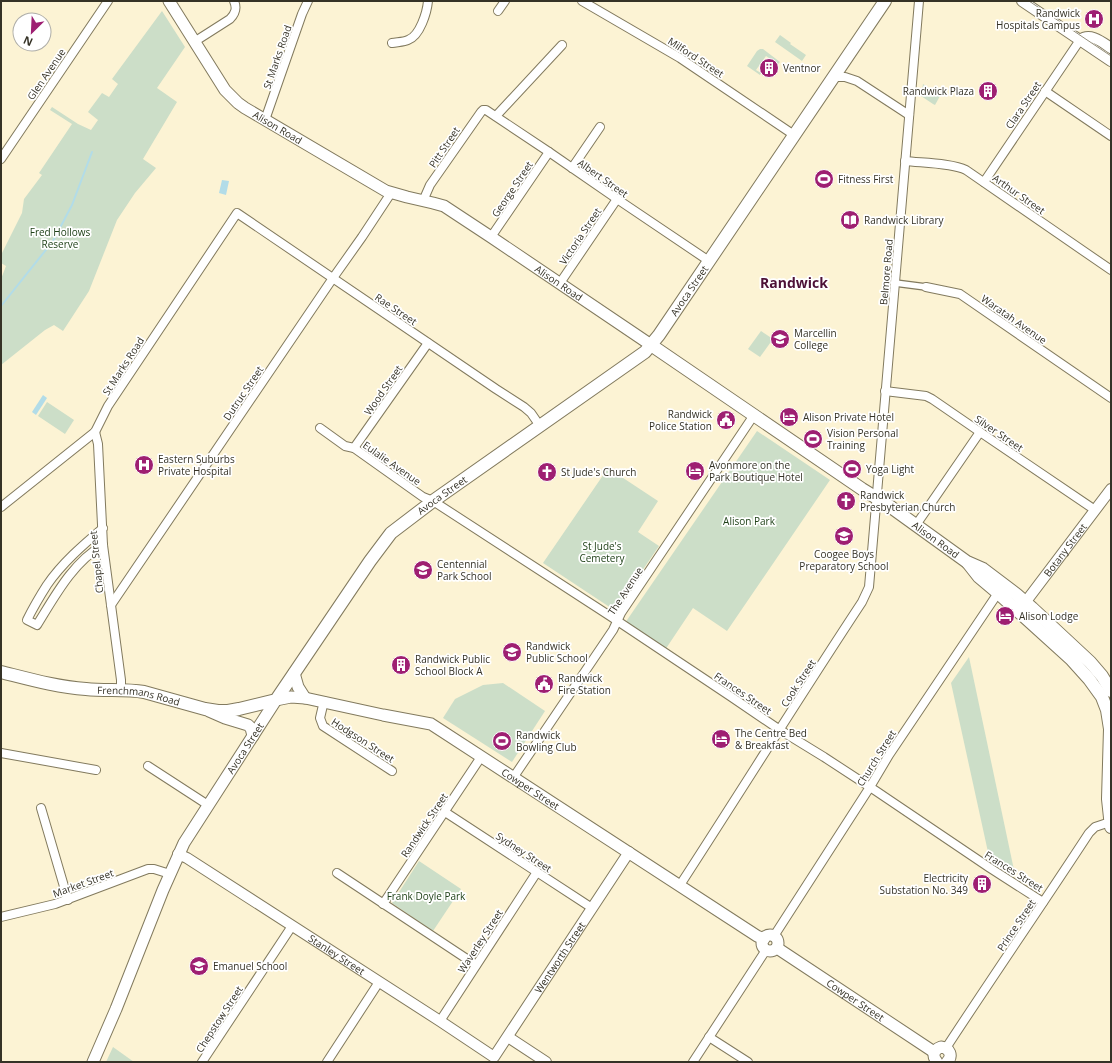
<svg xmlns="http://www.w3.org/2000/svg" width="1112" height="1063" font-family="'Open Sans',sans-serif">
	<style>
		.green { fill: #ccdec8 }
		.water { fill: #b2dce8 }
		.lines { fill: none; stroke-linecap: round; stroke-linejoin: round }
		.stream { stroke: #b2dce8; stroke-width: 2 }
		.pedestrian-casing { stroke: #827a5e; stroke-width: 8 }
		.minor-casing { stroke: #827a5e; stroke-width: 10 }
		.tertiary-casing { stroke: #827a5e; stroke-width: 12 }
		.secondary-casing { stroke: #827a5e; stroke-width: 13 }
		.primary-casing { stroke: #827a5e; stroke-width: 14 }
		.pedestrian { stroke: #fff; stroke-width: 5.5 }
		.minor { stroke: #fff; stroke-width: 8 }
		.tertiary { stroke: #fff; stroke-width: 10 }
		.secondary { stroke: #fff; stroke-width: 11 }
		.primary { stroke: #fff; stroke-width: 12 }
		.tram { stroke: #938d78; stroke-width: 1 }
		.labels { text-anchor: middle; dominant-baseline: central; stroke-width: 3.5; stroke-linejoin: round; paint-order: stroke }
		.poi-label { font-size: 10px; fill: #353226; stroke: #fff; text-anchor: start }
		.street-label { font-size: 10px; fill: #353226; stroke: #fff }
		.park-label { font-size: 10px; fill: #204219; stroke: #fff }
		.district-label { font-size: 14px; font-weight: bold; fill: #4d1137; stroke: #fff }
	</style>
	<rect width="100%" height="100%" fill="#fcf3d4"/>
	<g class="green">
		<path d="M162 11 185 47 157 88 177 102 143 159 156 168 135 193 117 220 89 291 63 331 54 325 45 330 1 365V279L6 266 1 263V255L22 213 24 199 42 175 39 173 72 124 50 110 52 107 78 124 91 130 98 120 88 112 102 93 109 97 118 84 112 79Z"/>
		<path d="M780 35 791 43 790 44 806 55 802 61 775 42Z"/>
		<path d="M760 49H763L780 62 778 64 766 56 756 70 761 73 760 75 747 66 757 51Z"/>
		<path d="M923 84 940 96 935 105 933 104 921 96Z"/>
		<path d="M761 331 773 339 760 357 748 349Z"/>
		<path d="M47 402 74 420 65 434 38 416Z"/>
		<path d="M757 431 830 480 727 631 693 608 665 650 625 623Z"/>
		<path d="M608 468 658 501 638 532 659 546 616 609 611 608 543 563Z"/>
		<path d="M969 657 1014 870 988 852 951 683Z"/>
		<path d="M503 683 545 711 512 762 443 718 455 699 483 685Z"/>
		<path d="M419 861 461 889 433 931 392 903Z"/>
		<path d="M113 1047 134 1062H106Z"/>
	</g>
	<g class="water">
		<path d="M222 180 229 181 226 195 219 193Z"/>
		<path d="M43 395 47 398 36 415 32 412Z"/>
	</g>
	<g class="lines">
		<path class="stream" d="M1 306 53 241 72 205 92 152"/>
		<g class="pedestrian-casing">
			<path id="pedestrian" d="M895 283 926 287"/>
		</g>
		<g class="minor-casing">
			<g id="minor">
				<path d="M582 1 680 58 794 135"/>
				<path d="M498 11 505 1"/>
				<path d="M194 42 230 19C236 13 237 8 234 1"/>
				<path d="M392 43C397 42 404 42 408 40 420 36 427 12 428 1"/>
				<path d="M834 77H845L857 81 909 115"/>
				<path d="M1045 91 1111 136"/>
				<path d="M496 116 562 45"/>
				<path d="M265 120 302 14 308 1"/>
				<path d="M1 159 108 1"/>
				<path d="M905 161C922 163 952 163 966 170L1111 270"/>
				<path d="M572 168 600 127"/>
				<path d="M984 182 1080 40"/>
				<path d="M423 201 430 185 481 112 483 110H486L549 152 617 199 709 261"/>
				<path d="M491 237 549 152"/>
				<path d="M560 283 617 199"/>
				<path d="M926 287 960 294 1111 398"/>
				<path d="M885 391 926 396 932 399 980 432 1095 510"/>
				<path d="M320 428 345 446 354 448 423 497 433 501 610 616 730 696 780 730 824 757 876 791 990 868 1043 902"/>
				<path d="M95 432 98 444 103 545 121 680V690"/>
				<path d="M354 448 428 343"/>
				<path d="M1 507 95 432 108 406 237 213 496 389 524 407 531 413 540 426"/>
				<path d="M916 525 980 432"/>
				<path d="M103 528C83 545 62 563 47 585 40 596 33 608 27 620L37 625C55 596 73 562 103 545"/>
				<path d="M111 605 333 278 362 237 391 193"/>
				<path d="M324 701 320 718 323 726 392 771"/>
				<path d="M1 753 96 770"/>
				<path d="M148 766 208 805"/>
				<path d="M513 778 613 630 621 613 754 415"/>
				<path d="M41 808 68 900"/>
				<path d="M445 812 592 908"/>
				<path d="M337 873 476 965"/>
				<path d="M680 885C741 791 800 696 862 602L869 587 919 1"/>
				<path d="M383 904 481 757"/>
				<path d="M1 917 55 904 148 869H154L170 874"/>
				<path d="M774 936 870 787 889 755 998 593"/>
				<path d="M440 1021 537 872"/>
				<path d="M709 1037 748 1062"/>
				<path d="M946 1048C993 976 1042 905 1089 833L1095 827 1110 822"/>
				<path d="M202 1062 292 926"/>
				<path d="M327 1062 379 982"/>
				<path d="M693 1062 766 950"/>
			</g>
		</g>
		<g class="tertiary-casing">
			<g id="tertiary">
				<path d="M1022 1 1111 61"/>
				<path d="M1080 40C1090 32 1102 42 1111 48"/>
				<path id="s1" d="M1021 608 1111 489"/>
				<path id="s2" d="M178 854 187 858 440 1021 494 1057 629 852"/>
				<path d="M508 1037 546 1062"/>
			</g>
		</g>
		<g class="secondary-casing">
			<g id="secondary">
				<path id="s3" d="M169 1 225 90 238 103 245 108 386 191 407 197 433 203 444 206 491 237 651 345"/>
				<path d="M294 673 298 687 305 698"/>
				<path d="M209 711 225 718 248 725 251 728 253 736"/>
				<circle cx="770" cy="943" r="8"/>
				<path id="s4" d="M777 948 934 1052"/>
				<path id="s5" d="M93 1062 116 1009 163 890 184 843 276 700 291 697 305 698 383 715 431 724 757 936 764 939"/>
				<path d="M937 1062C932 1056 933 1050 941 1047 950 1048 953 1056 947 1062"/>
			</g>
		</g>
		<g class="primary-casing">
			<g id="primary">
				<path id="s6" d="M651 345 862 489 888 505 967 562 983 569 1016 594 1032 608 1090 662 1102 676 1111 691"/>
				<path d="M968 563 979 577 998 593 1071 659 1089 679 1102 697 1107 710 1110 729 1108 799 1111 827"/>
				<path id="s7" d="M1 672C29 679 57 687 86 689 105 691 125 689 144 692L205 709 218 711H228L239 709 276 700 370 561 391 533 433 501 645 352 659 335 885 1"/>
			</g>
		</g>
		<use href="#pedestrian" class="pedestrian"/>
		<use href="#minor" class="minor"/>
		<use href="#tertiary" class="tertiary"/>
		<use href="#secondary" class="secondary"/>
		<use href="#primary" class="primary"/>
		<path class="tram" d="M1029 1 1111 56"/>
	</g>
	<defs>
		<g id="hospital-disc" transform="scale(1)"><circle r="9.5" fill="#9e1f72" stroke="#fff"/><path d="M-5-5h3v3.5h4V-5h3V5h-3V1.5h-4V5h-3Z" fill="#fff"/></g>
		<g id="building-disc" transform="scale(1)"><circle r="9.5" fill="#9e1f72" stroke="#fff"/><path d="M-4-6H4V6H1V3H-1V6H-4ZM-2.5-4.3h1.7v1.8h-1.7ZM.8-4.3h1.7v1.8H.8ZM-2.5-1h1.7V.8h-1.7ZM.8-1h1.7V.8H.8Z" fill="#fff"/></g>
		<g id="stadium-disc" transform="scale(1)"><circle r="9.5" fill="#9e1f72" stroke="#fff"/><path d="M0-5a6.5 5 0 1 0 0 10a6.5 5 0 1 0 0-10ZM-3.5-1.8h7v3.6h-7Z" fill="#fff"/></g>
		<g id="library-disc" transform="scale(1)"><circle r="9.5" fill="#9e1f72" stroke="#fff"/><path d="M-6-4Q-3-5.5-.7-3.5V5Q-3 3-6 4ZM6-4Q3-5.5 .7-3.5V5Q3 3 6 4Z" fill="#fff"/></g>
		<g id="school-disc" transform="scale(1)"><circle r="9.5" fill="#9e1f72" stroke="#fff"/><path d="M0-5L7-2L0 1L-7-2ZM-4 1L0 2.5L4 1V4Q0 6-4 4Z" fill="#fff"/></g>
		<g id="hotel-disc" transform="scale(1)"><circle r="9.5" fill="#9e1f72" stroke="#fff"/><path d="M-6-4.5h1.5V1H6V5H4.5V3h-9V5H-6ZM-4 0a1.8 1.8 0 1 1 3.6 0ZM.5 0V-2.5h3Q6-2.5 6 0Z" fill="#fff"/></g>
		<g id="civic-disc" transform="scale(1)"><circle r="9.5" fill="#9e1f72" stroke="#fff"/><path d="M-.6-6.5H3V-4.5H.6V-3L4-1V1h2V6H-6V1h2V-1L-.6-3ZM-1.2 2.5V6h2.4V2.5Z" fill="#fff"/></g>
		<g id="church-disc" transform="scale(1)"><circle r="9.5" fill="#9e1f72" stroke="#fff"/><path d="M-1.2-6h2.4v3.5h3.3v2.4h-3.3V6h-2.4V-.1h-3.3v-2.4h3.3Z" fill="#fff"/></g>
	</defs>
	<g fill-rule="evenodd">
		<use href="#hospital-disc" x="1094" y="19"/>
		<use href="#building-disc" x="769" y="68"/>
		<use href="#building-disc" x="988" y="91"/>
		<use href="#stadium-disc" x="824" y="179"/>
		<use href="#library-disc" x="850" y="220"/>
		<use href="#school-disc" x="780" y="339"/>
		<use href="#hotel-disc" x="789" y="417"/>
		<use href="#civic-disc" x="726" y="420"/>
		<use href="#stadium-disc" x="813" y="439"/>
		<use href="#hospital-disc" x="144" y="465"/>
		<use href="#stadium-disc" x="852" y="469"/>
		<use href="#hotel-disc" x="695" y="471"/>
		<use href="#church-disc" x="547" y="472"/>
		<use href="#church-disc" x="846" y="501"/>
		<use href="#school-disc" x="844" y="536"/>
		<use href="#school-disc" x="423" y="570"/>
		<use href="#hotel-disc" x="1005" y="616"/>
		<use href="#school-disc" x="512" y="652"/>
		<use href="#building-disc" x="401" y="665"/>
		<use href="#civic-disc" x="544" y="684"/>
		<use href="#hotel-disc" x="721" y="739"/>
		<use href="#stadium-disc" x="502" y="741"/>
		<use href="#building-disc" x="982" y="884"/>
		<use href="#school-disc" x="199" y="966"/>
	</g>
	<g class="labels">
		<g class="poi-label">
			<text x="1080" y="13" text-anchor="end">Randwick<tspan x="1080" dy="12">Hospitals Campus</tspan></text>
			<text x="783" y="68">Ventnor</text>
			<text x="974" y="91" text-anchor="end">Randwick Plaza</text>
			<text x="838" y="179">Fitness First</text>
			<text x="864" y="220">Randwick Library</text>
			<text x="794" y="333">Marcellin<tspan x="794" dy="12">College</tspan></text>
			<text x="712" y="414" text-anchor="end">Randwick<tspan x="712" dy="12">Police Station</tspan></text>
			<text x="803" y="417">Alison Private Hotel</text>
			<text x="827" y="433">Vision Personal<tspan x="827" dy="12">Training</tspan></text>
			<text x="158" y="459">Eastern Suburbs<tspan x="158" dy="12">Private Hospital</tspan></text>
			<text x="709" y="465">Avonmore on the<tspan x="709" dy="12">Park Boutique Hotel</tspan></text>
			<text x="866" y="469">Yoga Light</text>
			<text x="561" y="472">St Jude's Church</text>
			<text x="860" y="495">Randwick<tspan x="860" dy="12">Presbyterian Church</tspan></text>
			<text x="844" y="554" text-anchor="middle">Coogee Boys<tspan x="844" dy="12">Preparatory School</tspan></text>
			<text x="437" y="564">Centennial<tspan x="437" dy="12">Park School</tspan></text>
			<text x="1019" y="616">Alison Lodge</text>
			<text x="526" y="646">Randwick<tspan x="526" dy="12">Public School</tspan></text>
			<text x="415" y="659">Randwick Public<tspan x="415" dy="12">School Block A</tspan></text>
			<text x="558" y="678">Randwick<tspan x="558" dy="12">Fire Station</tspan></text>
			<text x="735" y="733">The Centre Bed<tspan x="735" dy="12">&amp; Breakfast</tspan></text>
			<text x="516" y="735">Randwick<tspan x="516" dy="12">Bowling Club</tspan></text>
			<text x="968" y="878" text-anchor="end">Electricity<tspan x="968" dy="12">Substation No. 349</tspan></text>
			<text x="213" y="966">Emanuel School</text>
		</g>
		<g class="street-label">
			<text transform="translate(277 57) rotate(-71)">St Marks Road</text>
			<text transform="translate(696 57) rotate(33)">Milford Street</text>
			<text transform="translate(46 74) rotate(-56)">Glen Avenue</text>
			<text transform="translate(1023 105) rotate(-56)">Clara Street</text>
			<text stroke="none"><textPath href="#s3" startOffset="170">Alison Road</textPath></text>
			<text transform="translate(444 147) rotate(-56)">Pitt Street</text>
			<text transform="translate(603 178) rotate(35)">Albert Street</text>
			<text transform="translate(512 189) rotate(-56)">George Street</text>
			<text transform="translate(1019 194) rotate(35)">Arthur Street</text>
			<text transform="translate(580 236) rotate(-56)">Victoria Street</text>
			<text transform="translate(886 272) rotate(-85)">Belmore Road</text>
			<text stroke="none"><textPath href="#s3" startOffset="494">Alison Road</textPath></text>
			<text stroke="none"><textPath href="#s7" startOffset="871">Avoca Street</textPath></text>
			<text transform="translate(396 309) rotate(34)">Rae Street</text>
			<text transform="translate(1014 319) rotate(35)">Waratah Avenue</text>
			<text transform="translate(123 366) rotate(-57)">St Marks Road</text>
			<text transform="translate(383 390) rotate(-55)">Wood Street</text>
			<text transform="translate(243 393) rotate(-56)">Dutruc Street</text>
			<text transform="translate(999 433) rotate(34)">Silver Street</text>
			<text transform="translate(392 463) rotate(35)">Eulalie Avenue</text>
			<text stroke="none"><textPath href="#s7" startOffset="547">Avoca Street</textPath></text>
			<text stroke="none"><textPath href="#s6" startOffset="345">Alison Road</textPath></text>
			<text stroke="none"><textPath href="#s1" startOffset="73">Botany Street</textPath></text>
			<text transform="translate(96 562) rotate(-96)">Chapel Street</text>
			<text transform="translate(625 591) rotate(-57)">The Avenue</text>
			<text transform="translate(798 683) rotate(-57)">Cook Street</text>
			<text transform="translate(743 693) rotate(34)">Frances Street</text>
			<text stroke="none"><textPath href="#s7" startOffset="140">Frenchmans Road</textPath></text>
			<text transform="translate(363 740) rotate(33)">Hodgson Street</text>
			<text stroke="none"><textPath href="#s5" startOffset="350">Avoca Street</textPath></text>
			<text transform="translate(876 758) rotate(-58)">Church Street</text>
			<text stroke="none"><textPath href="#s5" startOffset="684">Cowper Street</textPath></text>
			<text transform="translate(424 825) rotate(-56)">Randwick Street</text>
			<text transform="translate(524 852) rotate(33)">Sydney Street</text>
			<text transform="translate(1014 871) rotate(32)">Frances Street</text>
			<text transform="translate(83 883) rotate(-20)">Market Street</text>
			<text transform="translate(1016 925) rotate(-56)">Prince Street</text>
			<text transform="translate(480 941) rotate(-57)">Waverley Street</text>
			<text stroke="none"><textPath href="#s2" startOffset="188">Stanley Street</textPath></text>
			<text stroke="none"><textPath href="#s2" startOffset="495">Wentworth Street</textPath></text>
			<text stroke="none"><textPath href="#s4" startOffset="94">Cowper Street</textPath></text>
			<text transform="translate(219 1019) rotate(-57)">Chepstow Street</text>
		</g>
		<g class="park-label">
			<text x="60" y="232">Fred Hollows<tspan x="60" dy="12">Reserve</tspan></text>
			<text x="749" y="521">Alison Park</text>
			<text x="602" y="546">St Jude's<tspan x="602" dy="12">Cemetery</tspan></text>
			<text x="426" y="896">Frank Doyle Park</text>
		</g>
		<g class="district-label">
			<text x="794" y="282">Randwick</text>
		</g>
	</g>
	<rect width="1112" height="1063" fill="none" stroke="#353226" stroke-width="4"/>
	<g transform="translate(32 32) rotate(204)"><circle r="19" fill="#ffffff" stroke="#aeada8"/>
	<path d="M0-3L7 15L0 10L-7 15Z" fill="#9e1f72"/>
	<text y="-6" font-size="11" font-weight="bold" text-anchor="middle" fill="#353226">N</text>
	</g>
</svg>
